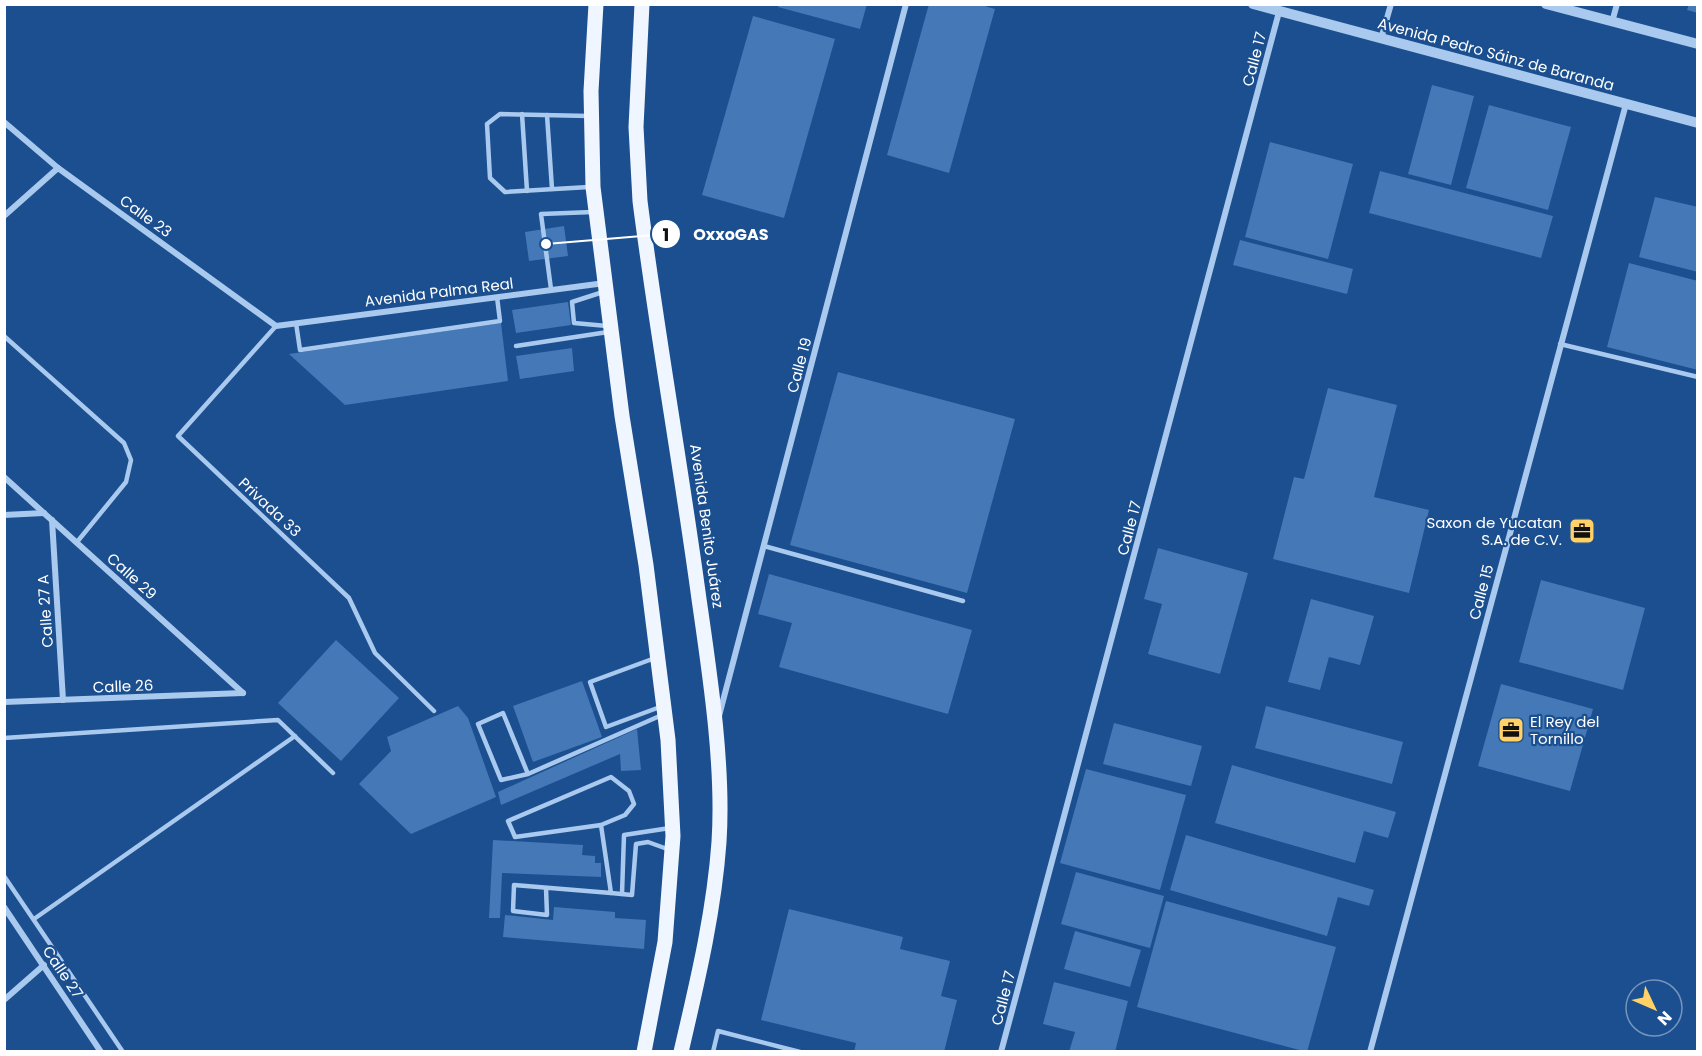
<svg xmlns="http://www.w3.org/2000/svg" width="1702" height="1056" font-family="Poppins,sans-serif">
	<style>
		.building { fill: #4478b7 }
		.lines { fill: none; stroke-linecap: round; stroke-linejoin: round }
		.service { stroke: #a9c9ee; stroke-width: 4.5 }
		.minor { stroke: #a9c9ee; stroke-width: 6 }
		.tertiary { stroke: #a9c9ee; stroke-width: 10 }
		.primary { stroke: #f0f6ff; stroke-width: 15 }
		.labels { text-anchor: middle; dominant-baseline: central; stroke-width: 4.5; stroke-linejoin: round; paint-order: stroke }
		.street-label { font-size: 15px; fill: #fff; stroke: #1b4f8f }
		.poi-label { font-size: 15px; fill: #fff; stroke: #1b4f8f; text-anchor: end }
		.leader { fill: none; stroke: #fff; stroke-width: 2 }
		.callout-dot { fill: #fff; stroke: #1b4f8f; stroke-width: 2 }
		.mark-label { font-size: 18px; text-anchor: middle; font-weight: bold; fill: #111 }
		.callout-label { font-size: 16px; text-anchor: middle; font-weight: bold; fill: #fff; stroke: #1b4f8f; stroke-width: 4.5; stroke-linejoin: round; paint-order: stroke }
	</style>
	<rect width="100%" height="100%" fill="#1b4f8f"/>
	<g class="building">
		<path d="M779 4H867L860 29 778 7Z"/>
		<path d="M929 4H978L995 9 949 173 887 155Z"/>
		<path d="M1689 4H1698V13L1687 10Z"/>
		<path d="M753 16 835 39 784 218 702 195Z"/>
		<path d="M1432 85 1474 96 1451 185 1408 174Z"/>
		<path d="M1489 105 1571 127 1548 210 1466 188Z"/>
		<path d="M1270 142 1353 164 1328 259 1245 237Z"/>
		<path d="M1380 171 1553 216 1541 258 1369 213Z"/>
		<path d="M1655 197 1698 207V272L1639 257Z"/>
		<path d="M564 226 568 256 529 261 525 232Z"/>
		<path d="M1240 240 1353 269 1347 294 1233 265Z"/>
		<path d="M1629 263 1698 281V370L1607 347Z"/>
		<path d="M568 302 571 325 516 333 512 310Z"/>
		<path d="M501 323 508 381 345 405 289 354Z"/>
		<path d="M572 348 574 371 520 379 516 356Z"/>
		<path d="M838 372 1015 419 967 593 790 545Z"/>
		<path d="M1328 388 1397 405 1374 497 1429 510 1409 593 1273 559 1294 477 1304 479Z"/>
		<path d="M1158 548 1248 573 1220 674 1148 654 1162 604 1144 599Z"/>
		<path d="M769 574 972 630 948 714 779 667 792 623 758 614Z"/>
		<path d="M1541 580 1645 608 1623 690 1519 662Z"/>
		<path d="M1311 599 1374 616 1360 665 1329 657 1320 690 1288 682Z"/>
		<path d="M336 640 399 698 341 761 278 703Z"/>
		<path d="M582 681 602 737 533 762 513 706Z"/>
		<path d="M1501 684 1593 709 1570 791 1478 766Z"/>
		<path d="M458 706 468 718 496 797 411 834 359 784 391 751 387 737Z"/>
		<path d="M1266 706 1403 742 1392 784 1255 748Z"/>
		<path d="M1114 723 1202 746 1191 786 1103 764Z"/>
		<path d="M637 729 641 770 621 771 620 754 501 805 498 792Z"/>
		<path d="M1232 765 1396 812 1388 838 1364 831 1355 863 1215 823Z"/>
		<path d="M1086 769 1186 795 1160 890 1060 863Z"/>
		<path d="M1186 835 1374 890 1369 906 1338 897 1327 936 1170 890Z"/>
		<path d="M493 840 583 845 582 855 595 856V863H601V877L502 873 500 918H489Z"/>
		<path d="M1076 872 1164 896 1150 948 1061 924Z"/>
		<path d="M1166 901 1336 947 1307 1052 1137 1007Z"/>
		<path d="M554 907 615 912V918L646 920 644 949 503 937 505 915 553 920Z"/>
		<path d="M789 909 903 937 900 949 950 961 941 996 957 1000 944 1052H854L856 1043 761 1020Z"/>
		<path d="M1075 931 1141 950 1130 987 1064 969Z"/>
		<path d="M1054 982 1128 1001 1115 1052H1069L1075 1032 1043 1024Z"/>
	</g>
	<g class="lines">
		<g class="service">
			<path d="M522 114 527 191"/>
			<path d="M547 115 552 189"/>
			<path d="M589 116 500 114 487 124 490 178 505 192 589 187"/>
			<path d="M551 289 541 214 593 212"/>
			<path d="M603 292 572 302 574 323 607 326"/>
			<path d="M296 323 300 350 500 321 497 297"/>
			<path d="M276 326 178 436 349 598 375 653 434 711"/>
			<path d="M4 336 124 443 131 460 126 482 77 542"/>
			<path d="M1560 344 1698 377"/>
			<path d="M516 346 608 332"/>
			<path d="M764 546 963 601"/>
			<path d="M655 658 590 682 606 727 660 707"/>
			<path d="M4 738 278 720 333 773"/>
			<path d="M528 774 503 713 478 724 501 780 528 774 662 715"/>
			<path d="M4 876 123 1052"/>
			<path d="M546 888 547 915 513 911 514 885 611 893 601 825 515 837 508 821 611 777 629 791 634 804 625 815 601 825"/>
			<path d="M611 893 632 895 636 844 648 842 670 850"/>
			<path d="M622 894 624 835 670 828"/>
			<path d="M34 919 295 736"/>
			<path d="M713 1052 718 1031 800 1052"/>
		</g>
		<g class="minor">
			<path d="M1612 22 1617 4"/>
			<path d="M1381 39 1391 4"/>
			<path d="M4 122 58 168 276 326 605 283"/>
			<path d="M4 216 58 168"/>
			<path d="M4 477 243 693"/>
			<path d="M4 515 44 513"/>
			<path d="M52 520 63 700"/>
			<path d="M4 702 243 693"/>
			<path d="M719 716 906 4"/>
			<path d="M4 907 101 1052"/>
			<path d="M4 1000 44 965"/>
			<path d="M1001 1052 1279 12"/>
			<path d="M1370 1052 1626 104"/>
		</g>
		<g class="tertiary">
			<path d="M1253 4 1698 123"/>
			<path d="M1546 4 1698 44"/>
		</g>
		<g class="primary">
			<path d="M596 4 591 91 593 187 622 416 646 565 668 740 673 836 665 942 644 1052"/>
			<path d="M642 4 636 127 640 201C657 334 681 466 699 599 710 675 724 767 719 842 714 913 697 983 681 1052"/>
		</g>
	</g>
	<defs>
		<g id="office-square" transform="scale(1.35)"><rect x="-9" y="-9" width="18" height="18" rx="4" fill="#ffd166" stroke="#1b4f8f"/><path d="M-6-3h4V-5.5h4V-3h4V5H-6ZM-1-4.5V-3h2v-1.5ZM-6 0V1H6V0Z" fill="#111"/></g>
	</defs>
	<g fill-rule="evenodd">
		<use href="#office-square" x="1582" y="531"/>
		<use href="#office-square" x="1511" y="730"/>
	</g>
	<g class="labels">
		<g class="street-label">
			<text transform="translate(1496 54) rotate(15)">Avenida Pedro Sáinz de Baranda</text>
			<text transform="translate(1254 59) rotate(-75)">Calle 17</text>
			<text transform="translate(146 216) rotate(36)">Calle 23</text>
			<text transform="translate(439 292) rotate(-7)">Avenida Palma Real</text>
			<text transform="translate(799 365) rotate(-75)">Calle 19</text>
			<text transform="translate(270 507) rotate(43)">Privada 33</text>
			<text transform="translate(707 526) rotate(82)">Avenida Benito Juárez</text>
			<text transform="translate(1129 528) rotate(-75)">Calle 17</text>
			<text transform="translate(132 576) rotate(42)">Calle 29</text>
			<text transform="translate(1481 592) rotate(-75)">Calle 15</text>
			<text transform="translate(45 611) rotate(-94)">Calle 27 A</text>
			<text transform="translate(123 686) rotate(-2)">Calle 26</text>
			<text transform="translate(63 972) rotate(56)">Calle 27</text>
			<text transform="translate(1003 998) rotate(-75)">Calle 17</text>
		</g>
		<g class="poi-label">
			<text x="1562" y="522">Saxon de Yucatan<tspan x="1562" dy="17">S.A. de C.V.</tspan></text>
			<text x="1530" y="721" text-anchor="start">El Rey del<tspan x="1530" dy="17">Tornillo</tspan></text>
		</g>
	</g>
	<path class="leader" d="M546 244L666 234"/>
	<g class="callout-dot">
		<circle cx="546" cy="244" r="6"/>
		<circle cx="666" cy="234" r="15"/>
	</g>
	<g class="mark-label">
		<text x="666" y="241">1</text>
	</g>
	<g class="callout-label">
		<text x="731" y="240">OxxoGAS</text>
	</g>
	<rect width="1702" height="1056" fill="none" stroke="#ffffff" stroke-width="12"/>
	<g transform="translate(1654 1008) rotate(134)"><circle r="28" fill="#1b4f8f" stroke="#7695bc" stroke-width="1.5"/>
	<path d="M0-4.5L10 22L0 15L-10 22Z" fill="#ffd166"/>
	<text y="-9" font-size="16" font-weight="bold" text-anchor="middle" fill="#ffffff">N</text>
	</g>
</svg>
